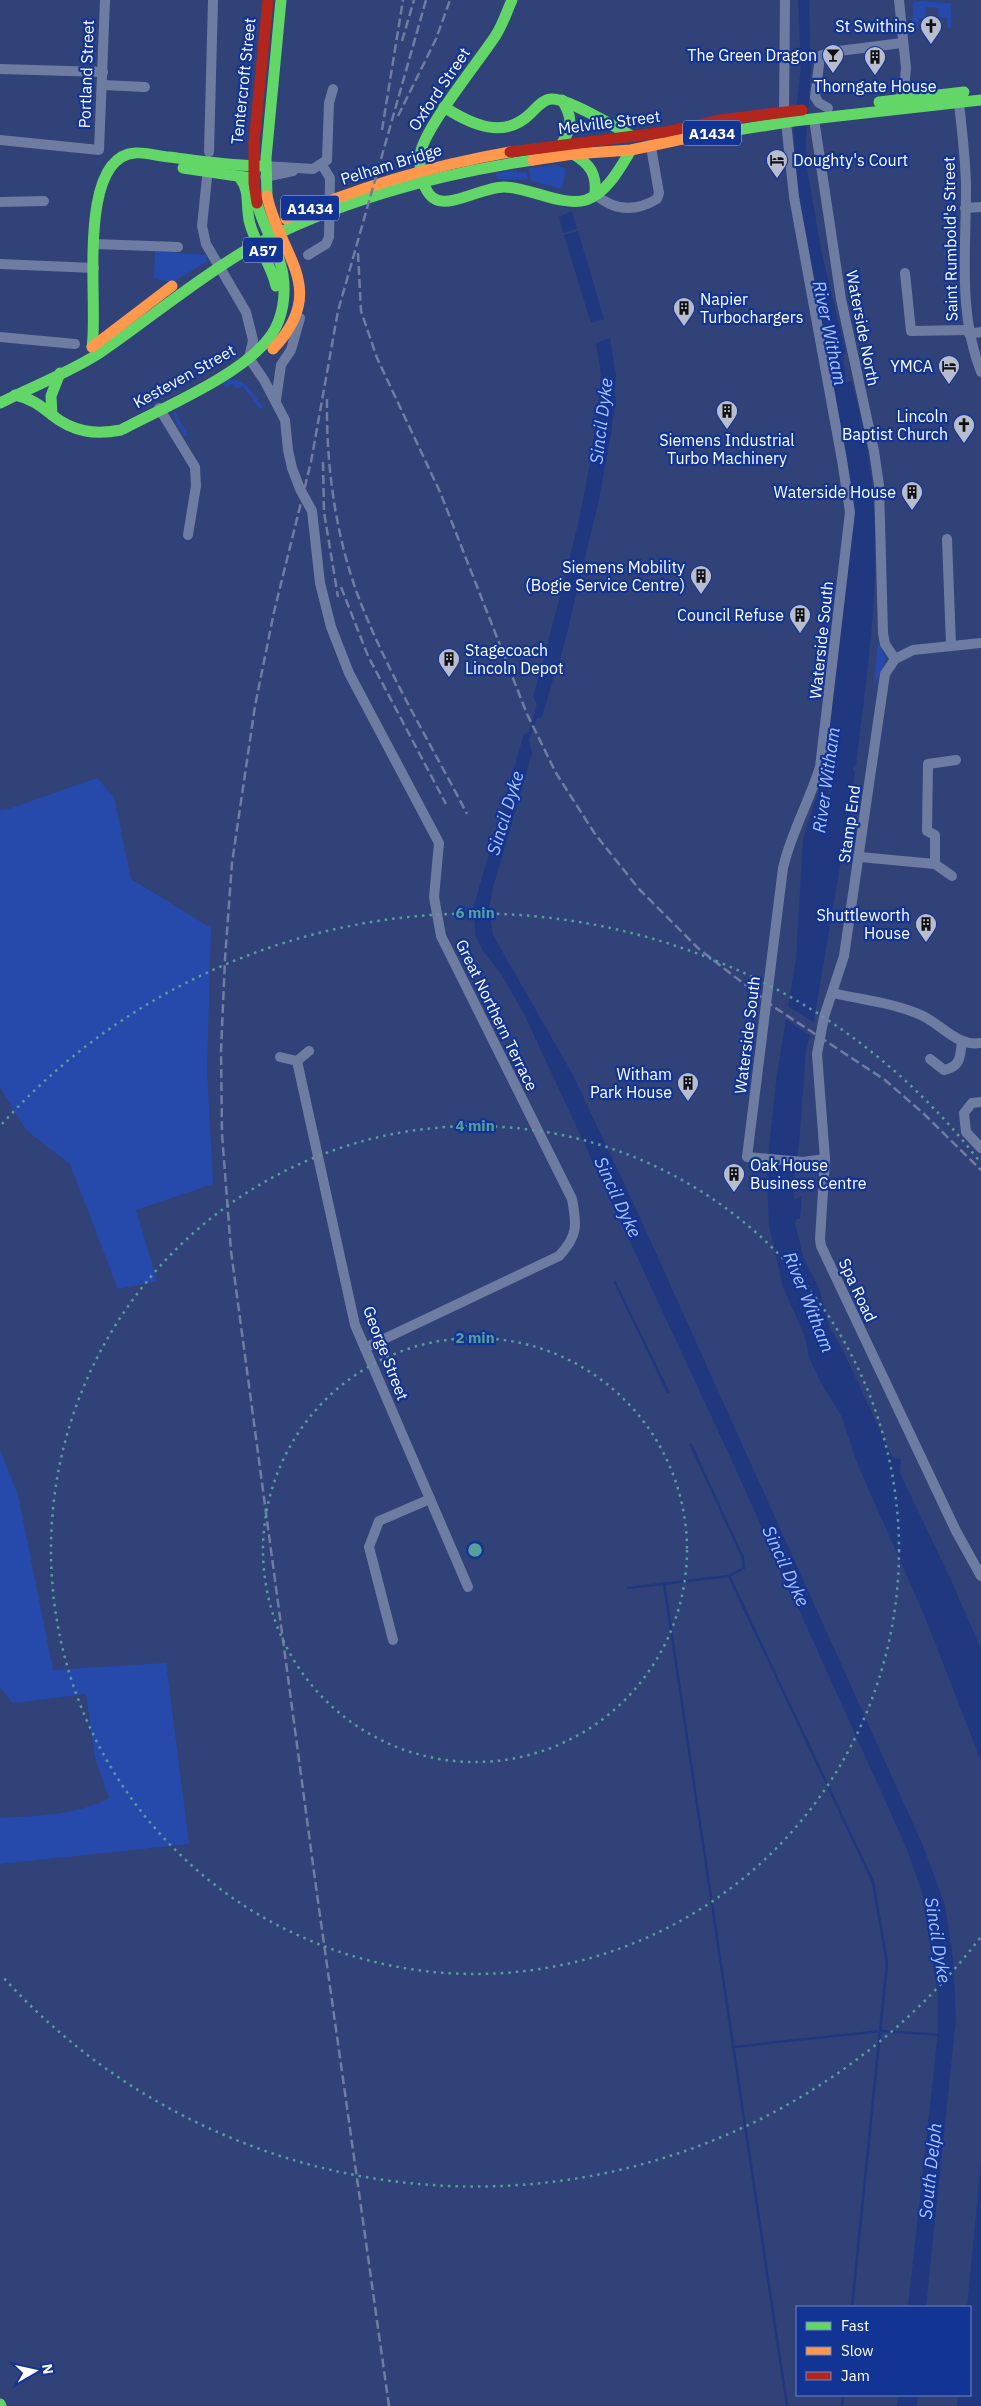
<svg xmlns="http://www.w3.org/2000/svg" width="981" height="2406" font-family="'IBM Plex Sans',sans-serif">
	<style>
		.green { fill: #264aac }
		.water { fill: #203880 }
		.pier { fill: #304277 }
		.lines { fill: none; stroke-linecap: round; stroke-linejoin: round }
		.stream { stroke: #203880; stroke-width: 2.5 }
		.river { stroke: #203880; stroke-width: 16 }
		.street { stroke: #6e7ca2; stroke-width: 10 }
		.fast { stroke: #63d668; stroke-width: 11 }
		.slow { stroke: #ff974d; stroke-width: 11 }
		.jam { stroke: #b3261e; stroke-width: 11 }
		.rail { stroke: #707ca2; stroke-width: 2.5; stroke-dasharray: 9 4; stroke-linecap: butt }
		.ring { fill: none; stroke: #579f9a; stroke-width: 2.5; stroke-dasharray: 2.5 5 }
		.labels { text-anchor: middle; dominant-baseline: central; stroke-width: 4.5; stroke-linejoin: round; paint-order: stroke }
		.shield { fill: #123495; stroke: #b8c2df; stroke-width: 1 }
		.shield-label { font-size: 15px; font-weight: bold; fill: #fff }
		.poi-label { font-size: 16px; fill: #fff; stroke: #123495; text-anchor: end }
		.street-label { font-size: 16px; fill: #fff; stroke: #123495 }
		.water-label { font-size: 18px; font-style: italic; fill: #adc2fa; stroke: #123495 }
		.centre { fill: #579f9a; stroke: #123495; stroke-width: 2.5 }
		.ring-label { font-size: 15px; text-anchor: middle; font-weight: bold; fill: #579f9a; stroke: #123495; stroke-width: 4.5; stroke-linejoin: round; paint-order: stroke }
	</style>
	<rect width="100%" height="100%" fill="#304277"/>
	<g class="green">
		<path d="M915 1 951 3V28H947V18L939 17 938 8 925 7 926 19 919 18 918 26 912 27 913 5Z"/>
		<path d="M555 165 566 169 562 189 531 181 529 168Z"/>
		<path d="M517 170V173L527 172 528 180 497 179 496 173Z"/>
		<path d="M155 251 206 255 207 261 172 283 154 278Z"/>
		<path d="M228 379C246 378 253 394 263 407L260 409 243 386 237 389 233 383 226 388 222 382 174 410 188 435 185 437C180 428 172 419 174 408L215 383Z"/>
		<path d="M878 641 886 659 874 687Z"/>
		<path d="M97 778 114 797 131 879 211 928 207 1070 213 1184 136 1210 157 1281 118 1289 70 1164 26 1130 0 1087V810L9 809Z"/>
		<path d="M0 1450 18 1495 53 1670 166 1663 189 1844 0 1864V1818C37 1816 75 1816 109 1798L95 1757 86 1694 13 1703 0 1687Z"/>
	</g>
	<g class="water">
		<path d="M798 0H809L811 70 806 143 807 168 822 255 846 353 843 354 846 382 852 381C861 418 870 455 873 493 881 584 867 674 856 765L834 762 837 738 834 746 826 745 853 521 796 198 794 130 801 66Z"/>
		<path d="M572 211 577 229 563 233 559 217Z"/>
		<path d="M578 231 604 319 591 323 564 235Z"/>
		<path d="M610 338 616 375 613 420H598L601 374 596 343Z"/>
		<path d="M597 428H612L598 504 566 636 551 633 578 524Z"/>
		<path d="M549 642 563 646 542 717 537 718 529 740 532 753 493 888 489 908 493 935 573 1075 637 1211 924 1848 945 1905 953 1958 956 2019 926 2307H908L938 2032V1994L922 1892 906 1847 727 1450 524 1014 502 975 483 951 475 934 474 905 524 734 529 732 537 704 533 697Z"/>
		<path d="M826 746 834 747 829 783 826 781 821 782Z"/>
		<path d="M833 768 855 771 854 784 814 1020 806 1051 799 1144 794 1178V1200L802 1196 800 1219H797L795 1223 804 1259 819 1288 830 1328 841 1346 893 1458 901 1459 900 1473 951 1580 981 1649V1761L925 1617 857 1463 842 1417 820 1381 809 1357 805 1337 783 1287 769 1226 767 1180 769 1146 777 1074 796 958 803 839 821 783 826 782 829 784 828 795 834 788 835 785 832 783Z"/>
		<path d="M981 2161V2406H957L958 2395H970V2307H967Z"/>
		<path d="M899 2395H918L917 2406H897Z"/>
	</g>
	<path class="pier" d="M786 1005 815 1023 813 1037 784 1018Z"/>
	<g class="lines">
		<g class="stream">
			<path d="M615 1282 668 1392"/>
			<path d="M729 1576 873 1882 887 1963 852 2307"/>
			<path d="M664 1583 787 2406"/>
			<path d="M628 1588 729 1576 744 1568 743 1558 691 1445"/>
			<path d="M733 2047 881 2031 941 2035"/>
			<path d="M842 2406 843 2395"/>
		</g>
		<g class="river">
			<path d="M600 449 608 399"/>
			<path d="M551 664 563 615"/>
			<path d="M842 792 849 742"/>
		</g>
		<g class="street">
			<path d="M899 0 906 68 904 90 899 99"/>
			<path d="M0 69 103 72"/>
			<path d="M102 85 145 87"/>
			<path d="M959 103C962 132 966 161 966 190 966 253 958 313 981 372"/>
			<path d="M828 108 819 103 815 97 820 56 831 52 902 43"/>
			<path d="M784 111 785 0"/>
			<path d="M814 119 841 299 874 451 879 485 883 633 885 644 895 659"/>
			<path d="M786 122 794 197 842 460 850 512 820 767C809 802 791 833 783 868L747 1157 803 1162 825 1159"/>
			<path d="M0 140 99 150 105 0"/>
			<path d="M209 152 213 0"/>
			<path d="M264 166 313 169 327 160 329 103 333 89"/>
			<path d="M208 168 202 226 206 244 246 312 253 340 249 358 264 380 285 420 288 450 292 468 300 489 312 511 320 583 331 627 349 673 439 843 434 897 441 936 572 1199C577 1225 578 1236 559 1256L365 1348"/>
			<path d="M265 177 293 171"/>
			<path d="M595 194C614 211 635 212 657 199L659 193 651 147"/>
			<path d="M0 202 44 201"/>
			<path d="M965 208 981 207"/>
			<path d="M95 244 178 247"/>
			<path d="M308 255 326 244 329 237 330 178 322 165"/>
			<path d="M0 264 94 268"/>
			<path d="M905 273 911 331 968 330"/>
			<path d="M969 334 981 332"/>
			<path d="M0 337 75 344"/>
			<path d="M276 400 281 365 291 350 300 318"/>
			<path d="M159 408 195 467 196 486 188 535"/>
			<path d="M947 539 951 645"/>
			<path d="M981 643 913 650 895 659 885 674 844 956 824 1017 817 1054 825 1159 820 1239 821 1246 956 1531 981 1576"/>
			<path d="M860 857 935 864 952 876"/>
			<path d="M935 864V835L927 831 928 764 956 760"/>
			<path d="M833 993C862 1000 896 1003 923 1016 943 1026 958 1047 981 1043"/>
			<path d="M309 1051 297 1061 355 1325 468 1587"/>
			<path d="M280 1057 297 1061"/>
			<path d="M930 1059 944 1070C961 1067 960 1056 962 1042"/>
			<path d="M981 1102 972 1103 964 1113 966 1132 981 1148"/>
			<path d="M393 1640 369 1547 379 1521 430 1499"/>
		</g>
		<g class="fast">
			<path d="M512 0C507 11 503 24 496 35 480 60 421 132 420 156 419 169 423 195 437 200 453 206 484 187 504 187 529 187 562 207 586 200 607 193 620 168 631 150"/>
			<path d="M562 100C572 116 573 127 562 143"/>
			<path d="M879 102 964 92"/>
			<path d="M444 107C472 125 504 140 531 113 537 107 544 98 553 99 571 100 613 126 630 135"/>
			<path d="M687 138 794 121 981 100"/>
			<path d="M573 154C590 164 597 174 595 194"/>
			<path d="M183 168 251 178"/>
			<path d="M240 178C251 192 245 207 250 224 256 246 271 263 276 286"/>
			<path d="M267 196 266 158 281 0"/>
			<path d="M92 347C99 307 75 157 135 153 145 152 158 156 169 157 200 161 231 166 263 166"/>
			<path d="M15 395C30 398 40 405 52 415 73 432 95 435 121 430 164 407 245 374 272 334 283 317 286 295 283 275 279 249 263 228 257 203"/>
			<path d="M0 403C31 387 73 371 101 352 149 319 193 282 243 252 328 203 437 174 533 160"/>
			<path d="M52 415 51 396 60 373"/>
			<path d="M0 2404 1 2406"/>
		</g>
		<g class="slow">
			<path d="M533 160 573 154 631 150 687 138"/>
			<path d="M267 196C280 257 330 288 273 349"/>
			<path d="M286 219C360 186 431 166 510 152"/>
			<path d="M92 347 172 286"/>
		</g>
		<g class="jam">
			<path d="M510 152 665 132 720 120 802 110"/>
			<path d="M257 203 254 183V143L268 0"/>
		</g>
		<g class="rail">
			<path d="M402 41 414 0"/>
			<path d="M398 116 436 39 450 0"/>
			<path d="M382 130 403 0"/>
			<path d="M358 253 361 311 377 358 440 492 527 714 556 773 595 834 639 889 699 949 774 1007 885 1080 924 1114 981 1170"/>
			<path d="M327 399C326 464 335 532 357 593 385 669 430 742 467 814"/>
			<path d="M323 462 324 512 338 597"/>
			<path d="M341 587 368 656 446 804"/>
			<path d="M389 2406 316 1887 231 1251 222 1134 221 1051 225 959 232 863 255 706 274 612 311 462 338 311 426 0"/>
		</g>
	</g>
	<g class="ring">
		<circle cx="475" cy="1550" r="212"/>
		<circle cx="475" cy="1550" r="424"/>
		<path d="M980 1938A637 637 0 0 1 2 1976M2 1124A637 637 0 0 1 980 1162"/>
	</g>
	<defs>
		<g id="church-pin" transform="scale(1.125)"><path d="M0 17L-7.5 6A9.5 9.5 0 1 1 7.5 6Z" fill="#b7bdcf" stroke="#123495"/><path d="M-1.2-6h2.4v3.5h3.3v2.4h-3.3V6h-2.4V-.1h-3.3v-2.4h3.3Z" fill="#111"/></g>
		<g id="bar-pin" transform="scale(1.125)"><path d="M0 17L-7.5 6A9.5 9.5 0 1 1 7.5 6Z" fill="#b7bdcf" stroke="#123495"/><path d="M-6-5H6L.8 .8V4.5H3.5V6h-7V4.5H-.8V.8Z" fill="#111"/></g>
		<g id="building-pin" transform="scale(1.125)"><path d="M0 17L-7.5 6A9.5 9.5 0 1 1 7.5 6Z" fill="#b7bdcf" stroke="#123495"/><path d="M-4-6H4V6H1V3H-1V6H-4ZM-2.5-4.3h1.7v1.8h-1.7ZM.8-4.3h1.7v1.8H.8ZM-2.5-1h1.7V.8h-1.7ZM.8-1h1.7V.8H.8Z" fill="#111"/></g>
		<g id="hotel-pin" transform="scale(1.125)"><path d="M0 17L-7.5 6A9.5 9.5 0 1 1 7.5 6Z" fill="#b7bdcf" stroke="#123495"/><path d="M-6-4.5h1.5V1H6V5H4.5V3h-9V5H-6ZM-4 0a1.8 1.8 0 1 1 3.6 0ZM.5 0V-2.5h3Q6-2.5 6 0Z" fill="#111"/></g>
	</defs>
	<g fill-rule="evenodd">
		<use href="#church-pin" x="931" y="26"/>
		<use href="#bar-pin" x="833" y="55"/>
		<use href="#building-pin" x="875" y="57"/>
		<use href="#hotel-pin" x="777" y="160"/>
		<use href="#building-pin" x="684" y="308"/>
		<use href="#hotel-pin" x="949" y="366"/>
		<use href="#building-pin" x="727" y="411"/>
		<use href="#church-pin" x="964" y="425"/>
		<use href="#building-pin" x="912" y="492"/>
		<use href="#building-pin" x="701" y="576"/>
		<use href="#building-pin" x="800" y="615"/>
		<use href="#building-pin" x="449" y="659"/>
		<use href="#building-pin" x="926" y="924"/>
		<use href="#building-pin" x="688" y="1083"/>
		<use href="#building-pin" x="734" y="1174"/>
	</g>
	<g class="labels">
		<g class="shield">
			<rect x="683" y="120.5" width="58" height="25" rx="4"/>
			<rect x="281" y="195.5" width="58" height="25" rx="4"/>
			<rect x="243" y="237.5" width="40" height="25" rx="4"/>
		</g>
		<g class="shield-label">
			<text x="712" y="133">A1434</text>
			<text x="310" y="208">A1434</text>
			<text x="263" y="250">A57</text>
		</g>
		<g class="poi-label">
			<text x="915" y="26">St Swithins</text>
			<text x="817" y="55">The Green Dragon</text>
			<text x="875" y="86" text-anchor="middle">Thorngate House</text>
			<text x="793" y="160" text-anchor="start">Doughty's Court</text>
			<text x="700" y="299" text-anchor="start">Napier<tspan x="700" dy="18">Turbochargers</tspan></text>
			<text x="933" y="366">YMCA</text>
			<text x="948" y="416">Lincoln<tspan x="948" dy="18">Baptist Church</tspan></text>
			<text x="727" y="440" text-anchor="middle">Siemens Industrial<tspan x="727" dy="18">Turbo Machinery</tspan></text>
			<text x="896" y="492">Waterside House</text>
			<text x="685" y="567">Siemens Mobility<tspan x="685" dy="18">(Bogie Service Centre)</tspan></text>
			<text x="784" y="615">Council Refuse</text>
			<text x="465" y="650" text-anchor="start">Stagecoach<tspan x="465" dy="18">Lincoln Depot</tspan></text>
			<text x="910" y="915">Shuttleworth<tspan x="910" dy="18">House</tspan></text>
			<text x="672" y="1074">Witham<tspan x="672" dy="18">Park House</tspan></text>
			<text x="750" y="1165" text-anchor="start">Oak House<tspan x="750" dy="18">Business Centre</tspan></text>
		</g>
		<g class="street-label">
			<text transform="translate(86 74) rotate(-88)">Portland Street</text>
			<text transform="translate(243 81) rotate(-84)">Tentercroft Street</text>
			<text transform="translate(439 89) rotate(-56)">Oxford Street</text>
			<text transform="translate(609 122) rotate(-7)">Melville Street</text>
			<text transform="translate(391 164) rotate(-17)">Pelham Bridge</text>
			<text transform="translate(950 239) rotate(-91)">Saint Rumbold's Street</text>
			<text transform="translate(863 328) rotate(79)">Waterside North</text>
			<text transform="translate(184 376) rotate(-29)">Kesteven Street</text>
			<text transform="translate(821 640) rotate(-84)">Waterside South</text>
			<text transform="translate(849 824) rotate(-82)">Stamp End</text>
			<text transform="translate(497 1015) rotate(64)">Great Northern Terrace</text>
			<text transform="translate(747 1035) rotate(-83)">Waterside South</text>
			<text transform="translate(858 1290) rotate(65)">Spa Road</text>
			<text transform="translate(386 1353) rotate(69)">George Street</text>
		</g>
		<g class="water-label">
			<text transform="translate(830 333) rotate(78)">River Witham</text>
			<text transform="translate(601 421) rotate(-83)">Sincil Dyke</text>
			<text transform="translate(826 780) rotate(-82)">River Witham</text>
			<text transform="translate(505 813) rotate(-73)">Sincil Dyke</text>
			<text transform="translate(618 1197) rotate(65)">Sincil Dyke</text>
			<text transform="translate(809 1302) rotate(68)">River Witham</text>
			<text transform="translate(786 1566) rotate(65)">Sincil Dyke</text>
			<text transform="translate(938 1940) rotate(81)">Sincil Dyke</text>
			<text transform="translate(930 2171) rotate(-84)">South Delph</text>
		</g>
	</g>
	<circle cx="475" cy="1550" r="8" class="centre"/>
	<g class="ring-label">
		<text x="475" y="918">6 min</text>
		<text x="475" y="1131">4 min</text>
		<text x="475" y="1343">2 min</text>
	</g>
	<rect x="796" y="2306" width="175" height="90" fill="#123495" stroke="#7185bf"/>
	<rect x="806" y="2322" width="25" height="8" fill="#63d668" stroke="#7185bf"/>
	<text x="841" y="2331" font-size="15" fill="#ffffff">Fast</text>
	<rect x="806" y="2347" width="25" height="8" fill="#ff974d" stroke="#7185bf"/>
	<text x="841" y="2356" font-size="15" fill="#ffffff">Slow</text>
	<rect x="806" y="2372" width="25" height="8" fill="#b3261e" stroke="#7185bf"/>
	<text x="841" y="2381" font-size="15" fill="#ffffff">Jam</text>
	<g transform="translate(35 2371) rotate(81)" stroke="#123495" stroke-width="4" paint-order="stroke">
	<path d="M0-4L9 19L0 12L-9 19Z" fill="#ffffff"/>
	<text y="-8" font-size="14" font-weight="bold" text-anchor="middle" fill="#ffffff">N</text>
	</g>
</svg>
